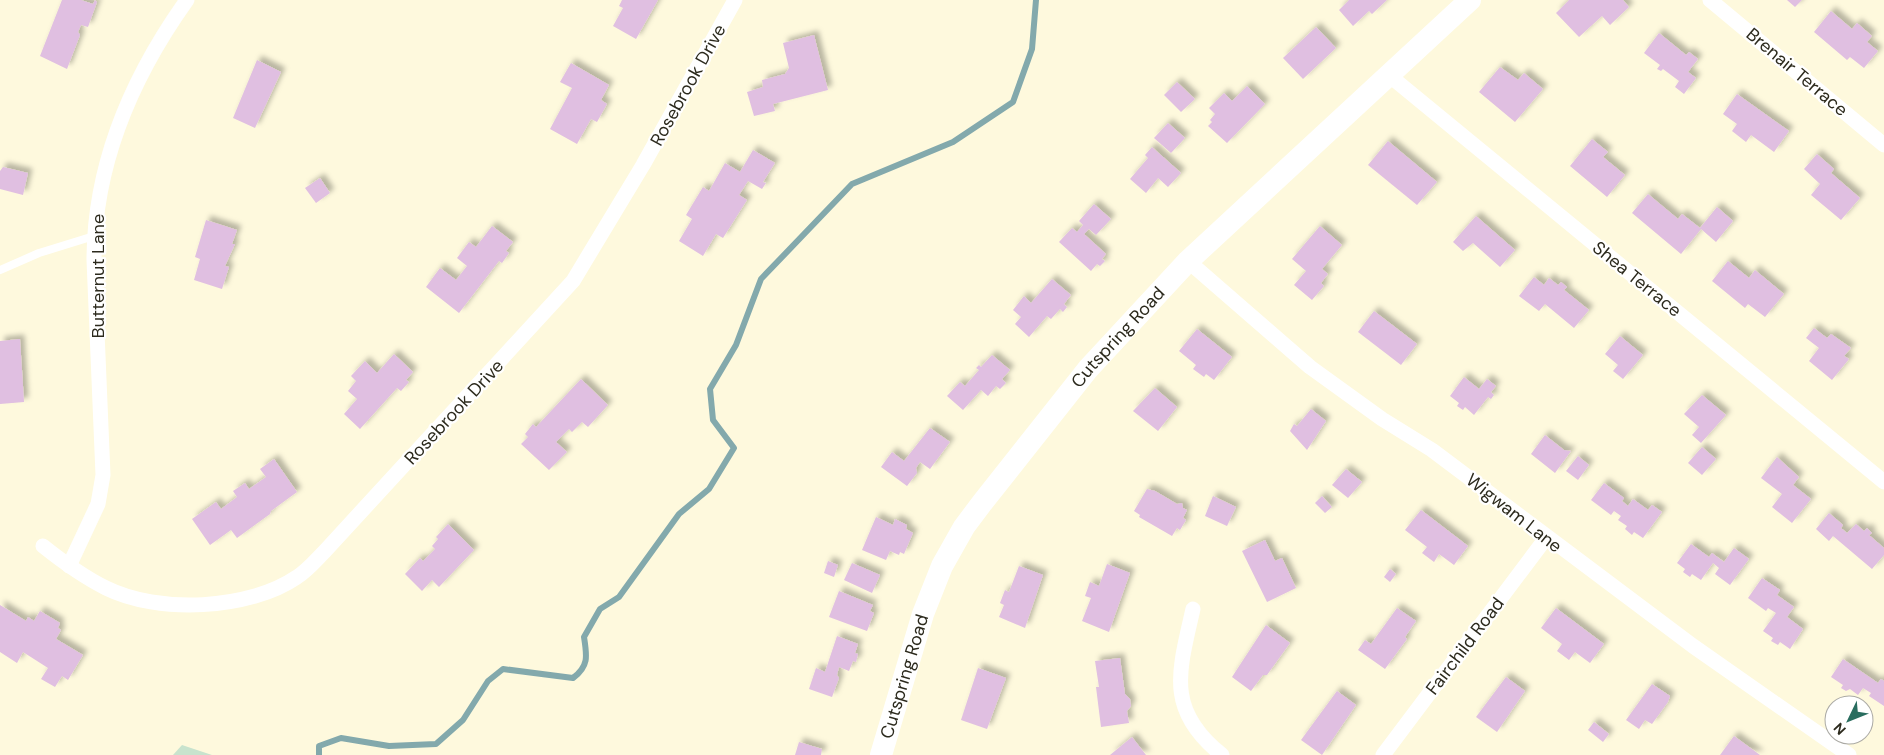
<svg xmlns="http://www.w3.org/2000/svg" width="1884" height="755" font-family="'DM Sans',sans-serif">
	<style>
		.green { fill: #c8e3cd }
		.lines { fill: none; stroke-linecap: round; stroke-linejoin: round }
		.stream { stroke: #83a9ac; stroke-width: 6 }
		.building { fill: #e0bfe1; filter: url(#shadow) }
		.lane { stroke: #fff; stroke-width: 8 }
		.street { stroke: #fff; stroke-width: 15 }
		.secondary { stroke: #fff; stroke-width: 22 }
		.labels { text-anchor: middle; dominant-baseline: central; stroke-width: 4.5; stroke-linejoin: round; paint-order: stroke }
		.street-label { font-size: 18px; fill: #2c2a1d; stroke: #fff }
	</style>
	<defs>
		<filter id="shadow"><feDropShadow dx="4.5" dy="-4.5" stdDeviation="2.5" flood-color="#0004"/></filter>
	</defs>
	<rect width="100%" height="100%" fill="#fef9dd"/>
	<path class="green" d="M182 745 212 755H173Z"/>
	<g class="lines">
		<path class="stream" d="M319 755V746L341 738 389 746 436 744 463 720 488 681 503 669 573 678C589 666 587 656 584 637L600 609 619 597 679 514 709 489 734 448 713 420 710 389 736 345 761 279 852 184 953 142 1013 102 1032 49 1036 0"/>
	</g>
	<g class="building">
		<path d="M62 0H81L93 4 95 0 97 2 88 27 81 25 78 32 80 35 67 69 40 56Z"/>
		<path d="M622 0H658L636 39 613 26 623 8 619 6Z"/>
		<path d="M1349 0H1387L1372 14 1369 11 1353 26 1339 10Z"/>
		<path d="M1569 0H1623L1629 7 1610 25 1602 16 1579 37 1556 13Z"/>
		<path d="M1787 0H1802L1795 7Z"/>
		<path d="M1831 11 1852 29 1857 23 1872 36 1867 42 1878 51 1864 68 1850 57 1847 60 1814 32Z"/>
		<path d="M1316 27 1336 48 1303 79 1283 58Z"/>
		<path d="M1659 33 1686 55 1689 52 1698 59 1688 72 1696 78 1684 94 1675 87 1679 81 1663 69 1661 71 1657 69 1660 65 1644 53Z"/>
		<path d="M814 35 828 90 773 104 775 111 754 116 747 92 763 87 762 80 785 74 789 68 783 43Z"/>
		<path d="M257 60 281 72 255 128 233 118Z"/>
		<path d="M571 63 609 85 601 100 607 104 597 122 591 119 577 144 550 129 572 88 560 82Z"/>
		<path d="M1500 67 1518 80 1524 73 1543 89 1515 122 1479 92Z"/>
		<path d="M1177 82 1195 99 1181 112 1164 95Z"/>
		<path d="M1247 86 1265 104 1227 143 1208 126 1212 122 1210 120 1215 114 1209 108 1224 93 1232 101Z"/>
		<path d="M1737 94 1789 131 1774 152 1751 135 1746 142 1732 131 1737 124 1723 114Z"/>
		<path d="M1168 123 1185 138 1171 153 1154 138Z"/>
		<path d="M1592 139 1608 152 1603 157 1625 175 1607 197 1570 166Z"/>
		<path d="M1388 141 1437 182 1417 205 1368 165Z"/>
		<path d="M1152 147 1181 173 1168 187 1158 178 1146 193 1130 179 1148 158 1145 155Z"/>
		<path d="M753 150 775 163 763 182 766 183 762 189 748 181 739 195 747 200 723 238 716 234 703 256 679 241 692 219 686 215 703 187 709 191 725 163 740 172Z"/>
		<path d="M1817 154 1834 169 1831 173 1860 198 1841 220 1811 195 1820 184 1804 169Z"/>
		<path d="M3 167 28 173 23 195 0 189V171Z"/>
		<path d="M320 178 330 193 316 203 305 188Z"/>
		<path d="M1648 194 1678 219 1682 214 1700 228 1717 207 1733 221 1716 242 1701 229 1681 254 1632 213Z"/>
		<path d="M1094 204 1111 219 1096 235 1089 229 1084 234 1106 254 1102 259 1105 261 1100 266 1097 264 1091 271 1059 242 1072 228 1077 232 1083 225 1079 221Z"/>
		<path d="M1476 216 1515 250 1500 267 1473 243 1463 251 1453 242Z"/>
		<path d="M206 220 237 230 232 244H235L225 266 229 267 222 289 194 280 200 259 195 257Z"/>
		<path d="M492 226 513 242 506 251 509 253 502 263 499 261 459 313 426 287 440 268 456 280 467 266 457 258 469 242 476 247Z"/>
		<path d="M1320 226 1342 245 1322 269 1328 274 1321 283 1324 286 1312 300 1294 285 1306 271 1292 259Z"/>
		<path d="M1728 261 1749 278 1755 270 1784 294 1765 317 1748 304 1745 308 1712 281Z"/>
		<path d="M1534 277 1544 285 1549 278 1558 285 1561 282 1567 287 1564 290 1589 310 1574 328 1545 304 1539 311 1519 296Z"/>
		<path d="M1052 279 1071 295 1064 304 1067 307 1063 312 1060 309 1051 319 1047 316 1029 337 1015 324 1021 317 1013 310 1024 296 1031 303Z"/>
		<path d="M1374 311 1417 344 1401 365 1358 332Z"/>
		<path d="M1814 328 1827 338 1831 334 1851 348 1844 356 1849 359 1832 380 1809 361 1819 348 1806 338Z"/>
		<path d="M1197 329 1232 357 1214 380 1206 374 1204 377 1193 369 1196 365 1179 351Z"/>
		<path d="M1620 336 1643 355 1623 379 1613 371 1618 365 1605 354Z"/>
		<path d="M20 339 24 402 0 404V341Z"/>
		<path d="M394 354 413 372 406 380 409 382 401 391 397 388 360 429 344 414 357 399 348 391 356 381 351 376 365 361 377 373Z"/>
		<path d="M992 355 1010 370 1002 379 1006 383 1000 389 996 386 988 396 981 390 963 410 947 396 960 382 965 386 979 370 976 368 979 365 981 367Z"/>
		<path d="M1464 377 1479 389 1487 379 1496 386 1491 392 1494 395 1491 399 1488 397 1474 415 1465 407 1463 410 1457 406 1459 403 1450 396Z"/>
		<path d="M581 379 608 405 588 427 582 422 572 432 569 429 556 442 567 452 549 470 521 444 528 437 525 434 533 424 536 427Z"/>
		<path d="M1155 388 1177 407 1158 431 1133 411Z"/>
		<path d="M1702 395 1726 415 1701 443 1692 435 1699 427 1684 414Z"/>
		<path d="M1311 409 1326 421 1307 450 1290 431 1294 424 1297 426Z"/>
		<path d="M930 428 950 442 930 469 920 462 916 468 917 473 907 486 881 467 892 452 904 461Z"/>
		<path d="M1545 435 1564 450 1571 451 1555 473 1531 454Z"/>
		<path d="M1702 447 1716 459 1702 475 1688 463Z"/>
		<path d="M1578 456 1589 465 1578 480 1566 471Z"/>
		<path d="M1777 457 1799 477 1793 485 1811 499 1792 523 1772 507 1782 494 1761 478Z"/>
		<path d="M274 459 297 492 271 511 270 514 237 538 231 530 210 545 192 519 216 502 221 509 237 497 233 491 245 483 249 489 266 477 260 469Z"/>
		<path d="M1346 469 1362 482 1348 498 1332 485Z"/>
		<path d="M1604 483 1624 498 1622 501 1628 506 1633 499 1648 510 1652 505 1662 512 1643 538 1634 532 1632 535 1625 529 1627 526 1618 520 1621 516 1614 511 1611 515 1591 500Z"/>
		<path d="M1147 489 1155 491 1177 504 1182 503 1183 508 1187 510 1183 518 1186 520 1180 530 1177 528 1172 536 1139 517 1140 515 1134 511Z"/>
		<path d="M1213 496 1236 507 1227 526 1205 516Z"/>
		<path d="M1322 496 1332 507 1325 513 1315 503Z"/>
		<path d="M1421 510 1468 546 1454 565 1439 554 1434 562 1422 553 1427 547 1405 530Z"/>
		<path d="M1829 513 1843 525 1841 528 1847 533 1856 524 1864 531 1867 528 1872 533 1869 535 1884 548V555L1872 569 1833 536 1829 541 1816 529Z"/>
		<path d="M876 517 893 525 895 519 907 525 906 529 913 533 904 554 900 552 899 555 890 551 886 560 862 550Z"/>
		<path d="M448 524 474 550 439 587 432 580 422 591 405 574 420 558 423 561 435 549 432 546 438 539 436 537Z"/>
		<path d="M1265 540 1275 561 1282 558 1296 588 1267 602 1242 551Z"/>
		<path d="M1691 544 1709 557 1712 553 1724 562 1734 548 1749 559 1730 585 1715 574 1719 568 1713 563 1701 580 1692 574 1690 577 1683 572 1685 569 1677 563Z"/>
		<path d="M828 561 838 565 834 577 824 573Z"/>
		<path d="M852 563 880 575 872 593 844 580Z"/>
		<path d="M1107 564 1130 573 1109 632 1082 621 1091 598 1085 596 1090 582 1099 586Z"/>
		<path d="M1019 566 1043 575 1025 628 999 617 1004 605 1000 603 1005 590 1009 592Z"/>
		<path d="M1390 569 1396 574 1390 582 1384 577Z"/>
		<path d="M1762 578 1780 590 1777 595 1794 607 1787 617 1803 629 1790 649 1780 642 1778 645 1771 641 1773 638 1763 631 1776 613 1768 608 1766 611 1748 598Z"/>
		<path d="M839 591 873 605 870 611 874 613 867 631 829 617Z"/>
		<path d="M0 605 26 621 28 617 34 621 40 611 60 623 58 628 61 630 56 639 83 655 68 680 62 676 55 687 41 679 48 668 23 652 17 663 0 652Z"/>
		<path d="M1397 608 1416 621 1405 637 1407 639 1385 669 1358 650 1365 640 1371 644Z"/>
		<path d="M1556 608 1604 644 1590 663 1575 652 1569 660 1557 651 1562 644 1541 628Z"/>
		<path d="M1266 625 1290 643 1267 675H1263L1251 691 1232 677Z"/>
		<path d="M837 636 858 644 855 653 858 654 856 662 853 661 849 671 839 667 837 675 839 678 832 697 809 689 816 668 825 672Z"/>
		<path d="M1120 658 1125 694 1130 699 1131 706 1127 711 1129 723 1101 727 1096 687H1099L1095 661Z"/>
		<path d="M1843 659 1878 683 1881 679 1884 681V706L1869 696 1871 693 1863 688 1858 695 1850 689 1846 691 1841 688 1843 685 1831 677Z"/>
		<path d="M978 668 1006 678 987 729 961 720Z"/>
		<path d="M1506 677 1525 691 1497 732 1476 717Z"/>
		<path d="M1652 684 1670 696 1668 702 1652 724 1645 720 1639 729 1626 720Z"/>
		<path d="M1337 691 1356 705 1322 755 1301 740Z"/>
		<path d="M1594 722 1609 734 1603 742 1588 730Z"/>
		<path d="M1734 736 1760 755H1720Z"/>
		<path d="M1132 737 1146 755H1110Z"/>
		<path d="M799 742 822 749 821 755H795Z"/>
	</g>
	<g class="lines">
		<path class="lane" d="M0 270 39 253 94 236"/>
		<g class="street">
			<path d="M1710 0 1884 145"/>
			<path d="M1390 76 1884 482"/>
			<path d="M1188 261 1310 367 1382 419 1432 450 1693 646 1849 755"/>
			<path d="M43 546C63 562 84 577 106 588 158 614 249 610 297 577 308 570 316 560 325 551L573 281 643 165 735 0"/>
			<path d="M69 566 98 504 103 475 94 260C94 164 132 77 187 0"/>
			<path d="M1193 609C1179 671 1165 710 1222 755"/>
			<path d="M1383 755 1546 538"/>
		</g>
		<path class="secondary" id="s1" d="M881 755 923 614 942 566 964 527 982 503 1088 369 1188 261 1470 0"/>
	</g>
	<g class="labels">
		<g class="street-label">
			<text transform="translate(1797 72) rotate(40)">Brenair Terrace</text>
			<text transform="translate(688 85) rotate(-61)">Rosebrook Drive</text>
			<text transform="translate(98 276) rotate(-90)">Butternut Lane</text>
			<text transform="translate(1637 279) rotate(39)">Shea Terrace</text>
			<text stroke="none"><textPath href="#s1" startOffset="488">Cutspring Road</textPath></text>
			<text transform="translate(454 412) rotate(-47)">Rosebrook Drive</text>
			<text transform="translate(1514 513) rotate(38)">Wigwam Lane</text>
			<text transform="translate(1465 646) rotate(-53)">Fairchild Road</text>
			<text stroke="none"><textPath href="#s1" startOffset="82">Cutspring Road</textPath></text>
		</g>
	</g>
	<g transform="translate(1849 720) rotate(227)"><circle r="24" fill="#ffffff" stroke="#abaaa5"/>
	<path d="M0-4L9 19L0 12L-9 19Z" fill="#296d5f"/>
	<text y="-8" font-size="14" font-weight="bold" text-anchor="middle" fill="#2c2a1d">N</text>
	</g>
</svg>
